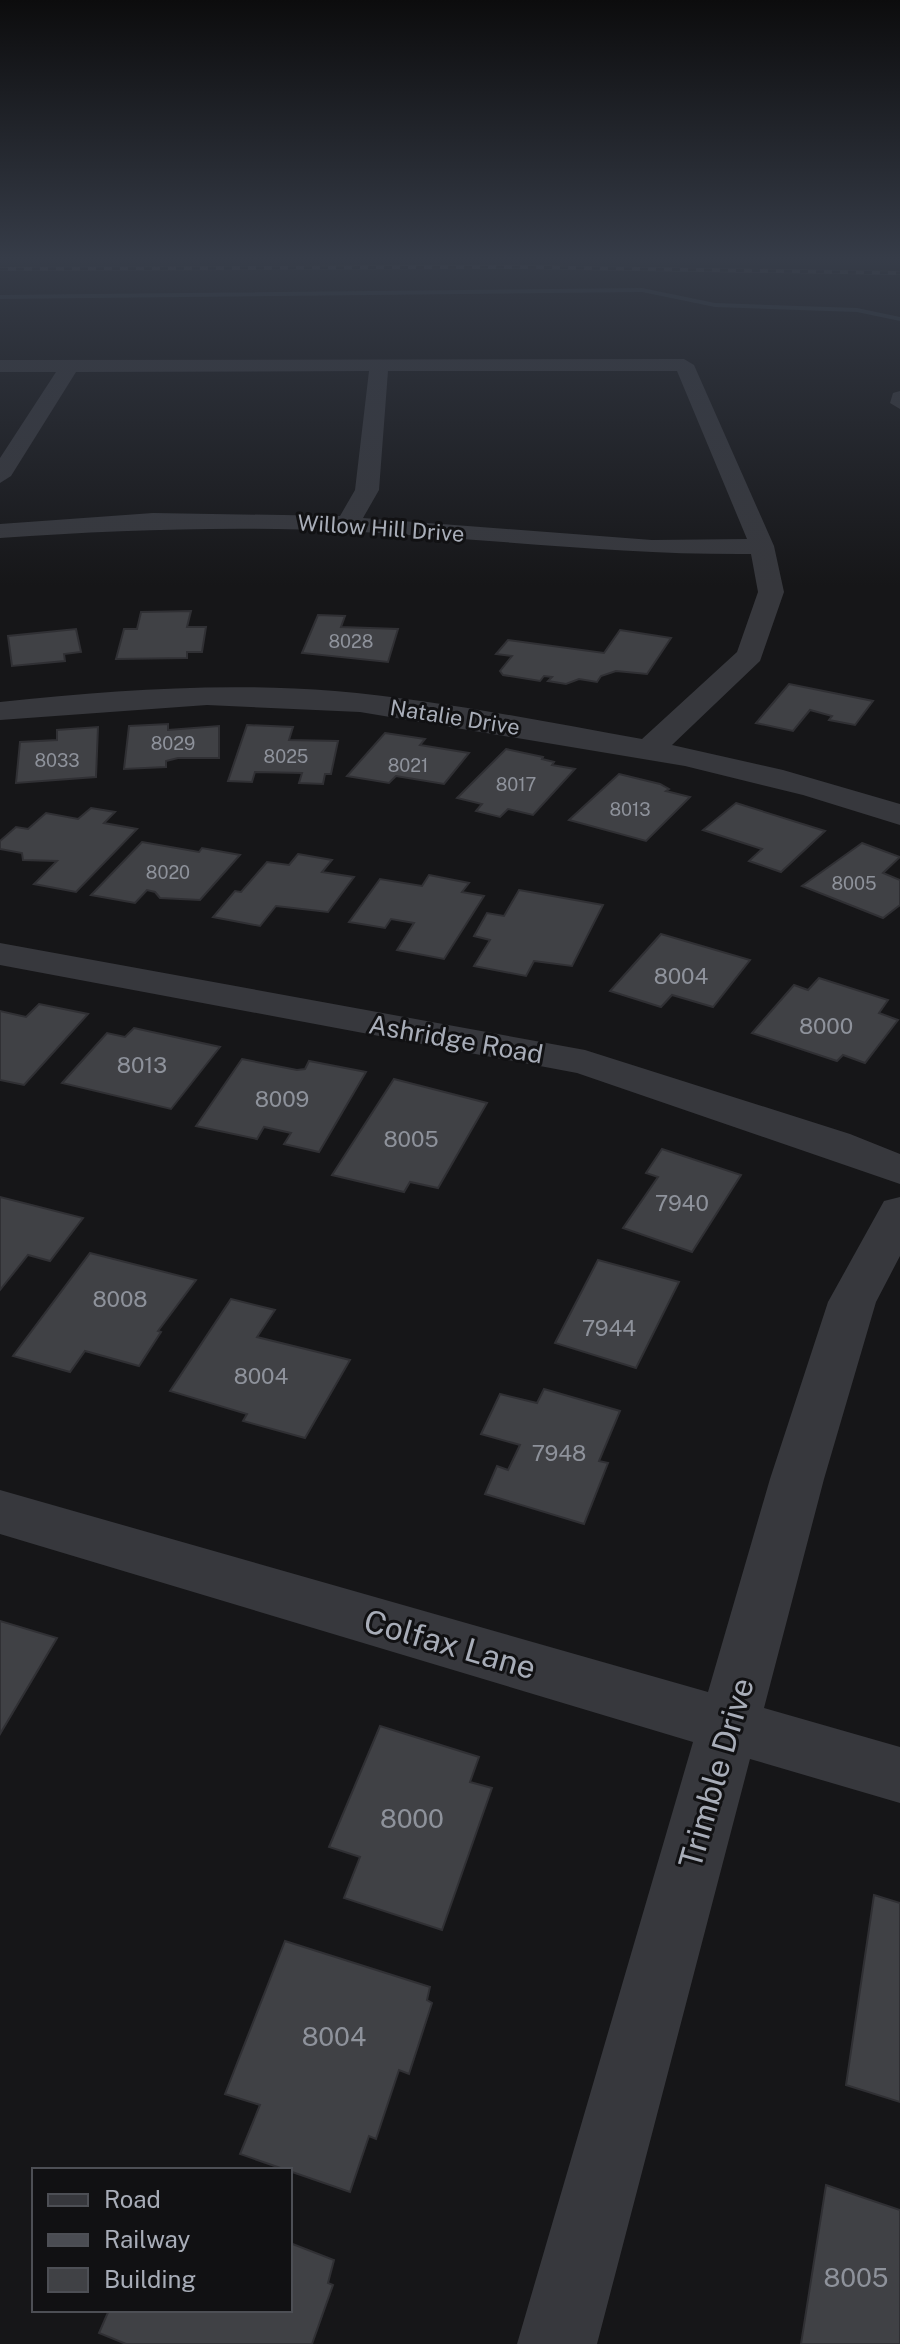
<svg xmlns="http://www.w3.org/2000/svg" width="900" height="2344" font-family="'Public Sans',sans-serif">
	<style>
		.lines { fill: none; stroke-linecap: round; stroke-linejoin: round }
		.stream { fill: #2c353c; fill-rule: evenodd }
		.building { fill: #404145; stroke: #303034; stroke-width: 2 }
		.minor { fill: #37383d; fill-rule: evenodd }
		.rail-casing { stroke: #4a4c52; stroke-width: 4 }
		.rail { stroke: #111113; stroke-width: 3; stroke-dasharray: 8; stroke-linecap: butt }
		.labels { text-anchor: middle; dominant-baseline: central; stroke-width: 6; stroke-linejoin: round; paint-order: stroke }
		.far-number-label { font-size: 18px; fill: #8e929b }
		.far-street-label { font-size: 22px; fill: #a8adb8; stroke: #111113 }
		.number-label { font-size: 22px; fill: #8e929b }
		.street-label { font-size: 26px; fill: #a8adb8; stroke: #111113 }
		.near-number-label { font-size: 26px; fill: #8e929b }
		.near-street-label { font-size: 32px; fill: #a8adb8; stroke: #111113 }
	</style>
	<rect width="100%" height="100%" fill="#161618"/>
	<g class="lines">
		<path class="stream" d="M642 288 715 303 857 308 900 317V321L857 312 715 307 642 292 0 299V295Z"/>
	</g>
	<g class="building">
		<path d="M191 611 187 627H206L202 652H187V658L116 659 124 629H137L141 612Z"/>
		<path d="M318 615 345 616 341 627 398 629 388 662 302 653Z"/>
		<path d="M76 629 81 652 64 654 65 661 12 666 8 636Z"/>
		<path d="M620 630 671 638 647 674 616 671 601 676 597 682 579 679 566 684 548 681 552 677 544 676 540 681 503 675 500 671 512 656 496 654 508 640 604 653Z"/>
		<path d="M789 684 873 701 855 725 829 720 832 716 810 710 793 731 756 723Z"/>
		<path d="M168 724V730L219 726V758H178L166 761V767L124 769 129 726Z"/>
		<path d="M247 725 293 727 289 740 338 741 331 774H325L323 784 299 783 302 773 255 772 252 782 228 781Z"/>
		<path d="M98 727 96 777 16 783 20 742 57 740V730Z"/>
		<path d="M385 733 425 739 420 745 469 753 444 784 396 776 389 783 347 776Z"/>
		<path d="M506 749 543 757 542 759 554 762 552 765 575 769 533 815 508 809 500 817 476 811 482 804 457 798Z"/>
		<path d="M619 774 660 784 669 789 666 791 690 797 646 841 569 820Z"/>
		<path d="M736 803 825 831 781 872 749 861 762 849 703 830Z"/>
		<path d="M91 808 115 812 104 823 137 829 76 892 34 884 57 861 23 860 22 853 0 849V841L16 827 28 829 46 813 78 819Z"/>
		<path d="M142 842 199 852 202 848 240 855 200 900 160 898 155 892 147 890 135 903 91 895Z"/>
		<path d="M862 843 900 857 883 873 900 880V905L883 918 802 886Z"/>
		<path d="M298 854 332 860 322 872 354 877 328 912 276 906 260 926 213 917 235 891 241 892 267 862 289 865Z"/>
		<path d="M429 875 469 883 462 892 484 896 444 959 397 950 414 923 391 919 385 928 349 922 380 879 422 886Z"/>
		<path d="M519 890 603 905 572 966 534 961 526 976 474 966 490 940 474 936 487 913 504 916Z"/>
		<path d="M661 934 750 960 713 1007 672 995 661 1007 610 991Z"/>
		<path d="M819 978 888 1000 879 1013 898 1020 865 1063 843 1055 837 1061 752 1033 794 985 808 990Z"/>
		<path d="M39 1004 88 1014 24 1085 0 1080V1011L26 1017Z"/>
		<path d="M134 1028 220 1047 171 1109 62 1083 107 1033 125 1037Z"/>
		<path d="M242 1059 297 1070 305 1069 309 1061 366 1072 319 1152 284 1144 291 1133 264 1127 257 1139 196 1126Z"/>
		<path d="M394 1079 487 1103 438 1188 410 1182 404 1192 332 1175Z"/>
		<path d="M662 1149 741 1175 692 1252 623 1228 658 1177 646 1173Z"/>
		<path d="M0 1197 83 1218 50 1261 28 1255 0 1290Z"/>
		<path d="M90 1253 196 1280 158 1331 161 1332 139 1366 85 1351 70 1372 13 1356Z"/>
		<path d="M598 1260 679 1282 636 1368 555 1343Z"/>
		<path d="M231 1299 275 1310 257 1337 350 1360 305 1438 243 1421 247 1414 170 1391Z"/>
		<path d="M544 1389 620 1411 599 1461 608 1463 584 1524 485 1494 497 1466 508 1470 520 1445 481 1434 500 1394 537 1403Z"/>
		<path d="M0 1621 57 1638 0 1734Z"/>
		<path d="M380 1726 479 1757 470 1782 492 1788 442 1930 344 1898 360 1857 329 1847Z"/>
		<path d="M874 1895 900 1903V2102L846 2085Z"/>
		<path d="M285 1941 430 1987 427 2000 432 2003 409 2074 399 2070 376 2139 369 2136 350 2192 240 2154 260 2105 225 2094Z"/>
		<path d="M826 2185 900 2210V2344H801Z"/>
		<path d="M290 2243 334 2260 328 2283 333 2285 312 2344H126L99 2333 109 2310H290Z"/>
	</g>
	<g class="lines">
		<g class="minor">
			<path d="M684 359 694 365 774 546 784 592 760 661 672 745 783 770 900 804V825L803 795 685 766 360 712 207 705 0 720V702C111 690 223 682 335 691 438 700 541 721 642 739L737 652 758 592 751 554C615 555 481 538 345 531 229 526 116 530 0 538V524L153 513 340 516 355 490 369 371 76 372 11 476 0 483V458L56 372H0V360ZM388 371H677L747 539 652 540 363 518 379 490Z"/>
			<path d="M900 391V409L890 403 893 393Z"/>
			<path d="M0 943 585 1050 850 1134 900 1154V1184L577 1073 0 965Z"/>
			<path d="M900 1197V1256L876 1302 824 1479 764 1708 900 1747V1803L750 1759 597 2344H517L693 1742 0 1534V1490L708 1692 770 1479 828 1302 884 1201Z"/>
		</g>
		<g class="rail-casing">
			<path id="rail" d="M0 269 515 267 900 273"/>
		</g>
		<use href="#rail" class="rail"/>
	</g>
	<linearGradient id="sky" x2="0" y2="1"><stop stop-color="#0c0c0d"/><stop offset="0.44" stop-color="#363c48"/><stop offset="1" stop-color="#363c48" stop-opacity="0"/></linearGradient>
	<rect width="900" height="586" fill="url(#sky)"/>
	<g class="labels">
		<g class="far-number-label">
			<text x="351" y="641">8028</text>
			<text x="173" y="743">8029</text>
			<text x="286" y="756">8025</text>
			<text x="57" y="760">8033</text>
			<text x="408" y="765">8021</text>
			<text x="516" y="784">8017</text>
			<text x="630" y="809">8013</text>
			<text x="168" y="872">8020</text>
			<text x="854" y="883">8005</text>
		</g>
		<g class="far-street-label">
			<text transform="translate(381 528) rotate(4)">Willow Hill Drive</text>
			<text transform="translate(455 717) rotate(9)">Natalie Drive</text>
		</g>
		<g class="number-label">
			<text x="681" y="976">8004</text>
			<text x="826" y="1026">8000</text>
			<text x="142" y="1065">8013</text>
			<text x="282" y="1099">8009</text>
			<text x="411" y="1139">8005</text>
			<text x="682" y="1203">7940</text>
			<text x="120" y="1299">8008</text>
			<text x="609" y="1328">7944</text>
			<text x="261" y="1376">8004</text>
			<text x="559" y="1453">7948</text>
		</g>
		<g class="street-label">
			<text transform="translate(456 1039) rotate(10)">Ashridge Road</text>
		</g>
		<g class="near-number-label">
			<text x="412" y="1818">8000</text>
			<text x="334" y="2036">8004</text>
			<text x="856" y="2277">8005</text>
		</g>
		<g class="near-street-label">
			<text transform="translate(450 1644) rotate(16)">Colfax Lane</text>
			<text transform="translate(716 1773) rotate(-74)">Trimble Drive</text>
		</g>
	</g>
	<rect x="32" y="2168" width="260" height="144" fill="#111113" stroke="#4d4f55" stroke-width="2"/>
	<rect x="48" y="2194" width="40" height="12" fill="#37383d" stroke="#4d4f55" stroke-width="2"/>
	<text x="104" y="2208" font-size="24" fill="#a8adb8">Road</text>
	<rect x="48" y="2234" width="40" height="12" fill="#4a4c52" stroke="#4d4f55" stroke-width="2"/>
	<text x="104" y="2248" font-size="24" fill="#a8adb8">Railway</text>
	<rect x="48" y="2268" width="40" height="24" fill="#404145" stroke="#4d4f55" stroke-width="2"/>
	<text x="104" y="2288" font-size="24" fill="#a8adb8">Building</text>
</svg>
